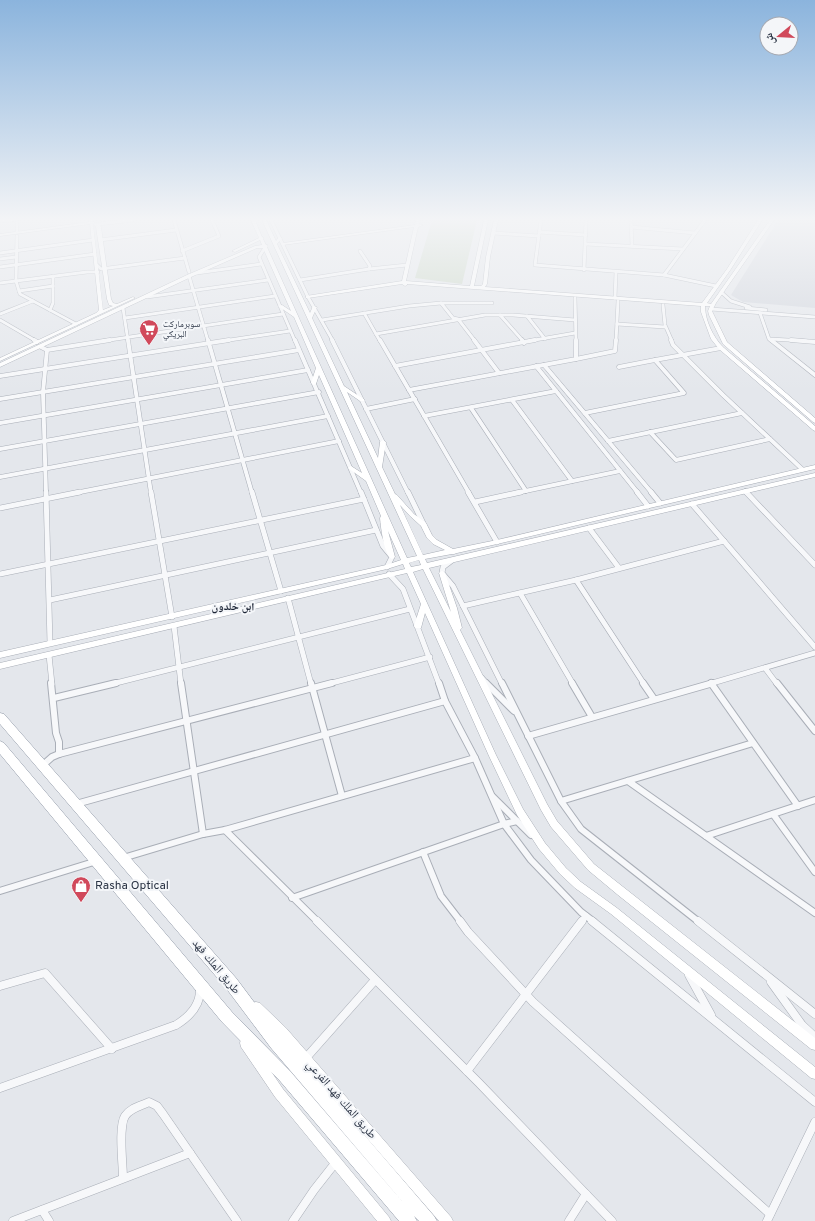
<svg xmlns="http://www.w3.org/2000/svg" width="815" height="1221" font-family="Overpass,'Noto Naskh Arabic',sans-serif">
	<style>
		.built { fill: #d2d6de }
		.green { fill: #c9d6c5 }
		.lines { fill: none; stroke-linecap: round; stroke-linejoin: round }
		.street-far4-casing { stroke: #a9aeb7; stroke-width: 4 }
		.street-far3-casing { stroke: #a9aeb7; stroke-width: 5 }
		.street-far2-casing { stroke: #a9aeb7; stroke-width: 6 }
		.street-far1-casing { stroke: #a9aeb7; stroke-width: 8 }
		.street-casing { stroke: #a9aeb7; stroke-width: 9 }
		.secondary-casing { stroke: #a9aeb7; stroke-width: 1 }
		.highway-casing { stroke: #8b94a3; stroke-width: 1 }
		.street-far4 { stroke: #f7f8fa; stroke-width: 3 }
		.street-far3 { stroke: #f7f8fa; stroke-width: 4 }
		.street-far2 { stroke: #f7f8fa; stroke-width: 5 }
		.street-far1 { stroke: #f7f8fa; stroke-width: 6 }
		.street { stroke: #f7f8fa; stroke-width: 8 }
		.secondary { fill: #fff; fill-rule: evenodd }
		.highway { fill: #fff; fill-rule: evenodd }
		.labels { text-anchor: middle; dominant-baseline: central; stroke-width: 4; stroke-linejoin: round; paint-order: stroke }
		.far-poi-label { font-size: 9px; fill: #2b3445; stroke: #f4f6f9; text-anchor: start }
		.neighbourhood-label { font-size: 11px; font-weight: bold; fill: #1d2536; stroke: #f4f6f9 }
		.near-poi-label { font-size: 12px; fill: #2b3445; stroke: #f4f6f9; text-anchor: start }
		.near-street-label { font-size: 12px; fill: #2b3445; stroke: #f4f6f9 }
	</style>
	<rect width="100%" height="100%" fill="#e4e7ec"/>
	<path class="built" d="M778 220H815V308L743 302 731 295Z"/>
	<path class="green" d="M432 220H477L462 284 415 278Z"/>
	<g class="lines">
		<g class="street-far4-casing">
			<g id="street-far4">
				<path d="M17 220V232"/>
				<path d="M174 220 189 272"/>
				<path d="M271 220 308 297 333 341"/>
				<path d="M541 220 535 265 664 275 716 286"/>
				<path d="M631 220 632 246"/>
				<path d="M0 221 12 220"/>
				<path d="M98 224 134 220"/>
				<path d="M631 227 695 233"/>
				<path d="M539 232 586 235"/>
				<path d="M493 233 539 236"/>
				<path d="M17 236 16 281 20 294 76 324"/>
				<path d="M100 240 176 230"/>
				<path d="M586 244 683 249"/>
				<path d="M266 246 259 257 295 341"/>
				<path d="M182 251 219 236 212 220"/>
				<path d="M0 253 93 240"/>
				<path d="M0 259 16 257"/>
				<path d="M97 265 101 269 185 258"/>
				<path d="M0 267 95 254"/>
				<path d="M369 269 407 265"/>
				<path d="M584 270 586 220"/>
				<path d="M197 273 261 264"/>
				<path d="M664 275 705 220"/>
				<path d="M189 276 208 341"/>
				<path d="M300 280 369 269 370 266 360 251"/>
				<path d="M0 283 87 272H98"/>
				<path d="M19 291 53 286"/>
				<path d="M721 292 731 301 750 307"/>
				<path d="M147 297 268 280"/>
				<path d="M575 298 576 341"/>
				<path d="M615 298 616 272"/>
				<path d="M441 303 453 318 458 319 475 341"/>
				<path d="M663 305 665 325 672 341"/>
				<path d="M123 308 128 341"/>
				<path d="M746 308 766 310"/>
				<path d="M711 309 815 317"/>
				<path d="M50 310 53 303V276"/>
				<path d="M364 313 380 341"/>
				<path d="M760 313 769 339 772 341"/>
				<path d="M0 314 33 301"/>
				<path d="M500 315 523 341"/>
				<path d="M527 316 545 339"/>
				<path d="M125 318 275 296"/>
				<path d="M0 320 36 341"/>
				<path d="M322 320 409 306 441 303H492"/>
				<path d="M617 324 665 327"/>
				<path d="M376 334 485 315H513L575 320"/>
				<path d="M770 339 806 341"/>
				<path d="M103 341 283 314"/>
				<path d="M223 341 290 331"/>
				<path d="M529 341 575 333"/>
				<path d="M616 341 618 301"/>
			</g>
		</g>
		<g class="street-far3-casing">
			<g id="street-far3">
				<path d="M34 340 37 342"/>
				<path d="M128 340 151 493"/>
				<path d="M208 340 252 493"/>
				<path d="M295 340 361 493"/>
				<path d="M332 340 408 493"/>
				<path d="M380 340 469 493"/>
				<path d="M474 340 499 373"/>
				<path d="M522 340 524 343"/>
				<path d="M671 340 673 345 723 395 802 469"/>
				<path d="M771 340 815 375"/>
				<path d="M791 340 815 342"/>
				<path d="M41 347 47 350 43 392 46 493"/>
				<path d="M47 350 110 340"/>
				<path d="M576 359 615 351 616 340"/>
				<path d="M544 365 652 493"/>
				<path d="M395 366 535 340"/>
				<path d="M536 366 638 493"/>
				<path d="M619 367 655 360"/>
				<path d="M0 376 229 340"/>
				<path d="M409 390 576 359V340"/>
				<path d="M0 399 299 350"/>
				<path d="M512 400 572 481"/>
				<path d="M471 408 526 491"/>
				<path d="M366 409 415 399"/>
				<path d="M585 413 684 393 655 360 721 348"/>
				<path d="M424 416 556 391"/>
				<path d="M0 423 308 370"/>
				<path d="M650 432 676 460 770 439"/>
				<path d="M608 441 742 413"/>
				<path d="M0 449 319 392"/>
				<path d="M0 477 328 416"/>
				<path d="M745 491 747 493"/>
				<path d="M75 493 339 441"/>
				<path d="M516 493 620 471"/>
			</g>
		</g>
		<g class="street-far2-casing">
			<g id="street-far2">
				<path d="M46 492 50 643"/>
				<path d="M151 492 172 617"/>
				<path d="M252 492 281 591"/>
				<path d="M361 492 383 546 392 557 387 567"/>
				<path d="M408 492 424 525"/>
				<path d="M468 492 497 542"/>
				<path d="M637 492 648 506"/>
				<path d="M651 492 660 503"/>
				<path d="M746 492 815 565"/>
				<path d="M475 502 521 492"/>
				<path d="M692 504 815 647"/>
				<path d="M0 508 80 492"/>
				<path d="M589 528 619 568"/>
				<path d="M451 561 443 567 442 573 453 586 502 684"/>
				<path d="M0 574 364 499"/>
				<path d="M389 574 403 589 439 684"/>
				<path d="M576 580 644 684"/>
				<path d="M520 593 573 684"/>
				<path d="M288 598 311 684"/>
				<path d="M50 600 376 530"/>
				<path d="M463 606 576 580 724 541"/>
				<path d="M174 626 181 684"/>
				<path d="M49 655 52 684"/>
				<path d="M765 668 777 684"/>
				<path d="M482 678 487 684"/>
				<path d="M112 684 410 609"/>
				<path d="M328 684 430 657"/>
				<path d="M709 684 815 653"/>
			</g>
		</g>
		<g class="street-far1-casing">
			<g id="street-far1">
				<path d="M51 683 56 733 59 742V754"/>
				<path d="M181 683 203 834"/>
				<path d="M311 683 342 796"/>
				<path d="M439 683 445 701 475 758 504 824 531 860 581 912 594 922"/>
				<path d="M486 683 514 711"/>
				<path d="M502 683 561 801 581 829 699 922"/>
				<path d="M572 683 592 717"/>
				<path d="M643 683 654 699"/>
				<path d="M711 683 798 806"/>
				<path d="M777 683 815 731"/>
				<path d="M54 698 116 683"/>
				<path d="M528 736 713 683"/>
				<path d="M43 765 52 757 59 754 332 683"/>
				<path d="M628 781 815 913"/>
				<path d="M493 797 531 835"/>
				<path d="M561 801 753 743"/>
				<path d="M76 804 445 701"/>
				<path d="M773 814 815 872"/>
				<path d="M225 830 318 922"/>
				<path d="M706 836 815 800"/>
				<path d="M423 852 441 896 461 922"/>
				<path d="M123 858 203 834 225 830 475 758"/>
				<path d="M0 891 97 861"/>
				<path d="M292 898 504 824 517 821"/>
				<path d="M581 922 586 916"/>
			</g>
		</g>
		<g class="street-casing">
			<g id="street">
				<path d="M317 921 479 1083 612 1221"/>
				<path d="M460 921 468 932 533 1002 770 1214"/>
				<path d="M592 921 815 1102"/>
				<path d="M698 921 815 1014"/>
				<path d="M689 975 711 1015"/>
				<path d="M771 982 802 1025 815 1037"/>
				<path d="M0 986 45 973 112 1049"/>
				<path d="M305 1059 375 980"/>
				<path d="M467 1071 582 921"/>
				<path d="M0 1088 176 1025C189 1017 200 1006 200 990"/>
				<path d="M123 1178C123 1164 118 1127 125 1116 130 1108 141 1106 149 1102L157 1106 163 1114 237 1221"/>
				<path d="M42 1210 49 1221"/>
				<path d="M13 1221 190 1153"/>
				<path d="M293 1221 314 1190 336 1162"/>
				<path d="M569 1221 586 1194"/>
				<path d="M767 1221 815 1122"/>
			</g>
		</g>
		<g class="secondary-casing">
			<g id="secondary">
				<path d="M89 220H93V222L99 223 101 227 111 299 113 303 117 304 133 297 135 298 0 361V358L96 313 99 310 90 224 0 236V234L89 222ZM93 224 96 227 107 299 109 305 113 306 103 310Z"/>
				<path d="M251 220H255L262 237 264 238 263 239 266 245 268 246 267 247 407 558 417 556 262 220H266L276 241 279 237 282 238 277 244 310 313 313 306 317 307 312 318 344 386 365 400 364 401H360L347 392 378 458 380 442 383 440 386 442 382 467 395 494 397 495 414 514 426 523 432 535 437 540 453 549 497 540 815 465V469L497 544 457 553 454 554H452L425 559 427 563 815 473V477L429 568 451 612 439 573 442 571 445 573 457 608 462 628 460 630 547 804 557 821 594 864 815 1038V1050L811 1049 618 895 588 870 551 827 541 810 423 569 413 572 496 755 523 809 545 843 566 868 581 882 617 908 815 1067V1079L811 1078 611 914 575 888 560 874 539 849 517 815 489 756 425 613 421 628H415L414 626 421 604 407 573 0 669V663L405 569 403 564 387 569 0 658V652L386 565 401 560 388 531 395 557 392 559C384 555 381 528 380 518L381 516 366 481 348 468 351 466 362 473 319 375 316 384 314 385 311 383 316 368 294 317 278 306 282 305 291 311 263 248H257L191 277 0 367V363L187 275 255 246 262 245 260 240 235 252 232 251 259 238ZM400 505 410 516 421 526 427 538 433 544 445 550 423 555ZM419 560 421 565 411 567 409 563Z"/>
				<path d="M416 220H420L419 224 423 225 418 227 406 281 470 286 484 220H488L474 286H481L483 284 486 257 494 220H498L490 257 487 284 485 287 702 303 727 269 758 220H762L731 269 707 303 711 304 770 220H774L716 303 712 311 727 342 815 418V423L813 422 723 344 709 315 708 311 710 306H705C705 320 713 337 723 347L815 426V431L813 430 719 349 711 339 701 312V306L407 284V285L405 286 402 284 308 298H306V296L402 281 414 227 283 245 281 244 283 243 415 225Z"/>
				<path d="M256 1002 260 1003 286 1028 451 1217 453 1221H439L278 1036 252 1011 251 1007 252 1003Z"/>
				<path d="M245 1038 249 1039 283 1089 389 1217 391 1221H377L275 1097 241 1047 240 1043 241 1039Z"/>
			</g>
		</g>
		<g class="highway-casing">
			<path id="highway" d="M0 713 4 714 236 978 281 1038 434 1216 437 1221H419L414 1216 417 1221H399L280 1081 222 1022 0 754V741L4 743 232 1012 290 1071 407 1207 271 1048 226 988 0 724Z"/>
		</g>
		<use href="#street-far4" class="street-far4"/>
		<use href="#street-far3" class="street-far3"/>
		<use href="#street-far2" class="street-far2"/>
		<use href="#street-far1" class="street-far1"/>
		<use href="#street" class="street"/>
		<use href="#secondary" class="secondary"/>
		<use href="#highway" class="highway"/>
	</g>
	<linearGradient id="sky" x2="0" y2="1"><stop stop-color="#8bb4dd"/><stop offset="0.56" stop-color="#f3f4f6"/><stop offset="1" stop-color="#f3f4f6" stop-opacity="0"/></linearGradient>
	<rect width="815" height="391" fill="url(#sky)"/>
	<defs>
		<g id="supermarket-pin" transform="scale(1)"><path d="M0 17L-7.5 6A9.5 9.5 0 1 1 7.5 6Z" fill="#d1495b" stroke="#f4f6f9"/><path d="M-6-5.5h2.5l.6 2H6L4.5 2H-2.5L-4.4-4H-6ZM-1.5 3.2a1.3 1.3 0 1 0 .1 0ZM3 3.2a1.3 1.3 0 1 0 .1 0Z" fill="#fff"/></g>
		<g id="shop-pin" transform="scale(1)"><path d="M0 17L-7.5 6A9.5 9.5 0 1 1 7.5 6Z" fill="#d1495b" stroke="#f4f6f9"/><path d="M-5-2.5h2.3a2.7 3.5 0 0 1 5.4 0H5L5.5 6h-11ZM-1.5-2.5h3a1.5 2.3 0 0 0-3 0Z" fill="#fff"/></g>
	</defs>
	<g fill-rule="evenodd">
		<use href="#supermarket-pin" x="149" y="329"/>
		<use href="#shop-pin" x="81" y="886"/>
	</g>
	<g class="labels">
		<g class="far-poi-label">
			<text x="163" y="324">سوبرماركت<tspan x="163" dy="10">البريكي</tspan></text>
		</g>
		<g class="neighbourhood-label">
			<text x="233" y="607">ابن خلدون</text>
		</g>
		<g class="near-poi-label">
			<text x="95" y="886">Rasha Optical</text>
		</g>
		<g class="near-street-label">
			<text transform="translate(216 967) rotate(50)">طريق الملك فهد</text>
			<text transform="translate(341 1100) rotate(49)">طريق الملك فهد الفرعي</text>
		</g>
	</g>
	<g transform="translate(779 36) rotate(252)"><circle r="19" fill="#f4f6f9" stroke="#a4a8b1"/>
	<path d="M0-3L7 15L0 10L-7 15Z" fill="#d1495b"/>
	<text y="-6" font-size="11" font-weight="bold" text-anchor="middle" fill="#2b3445">ش</text>
	</g>
</svg>
